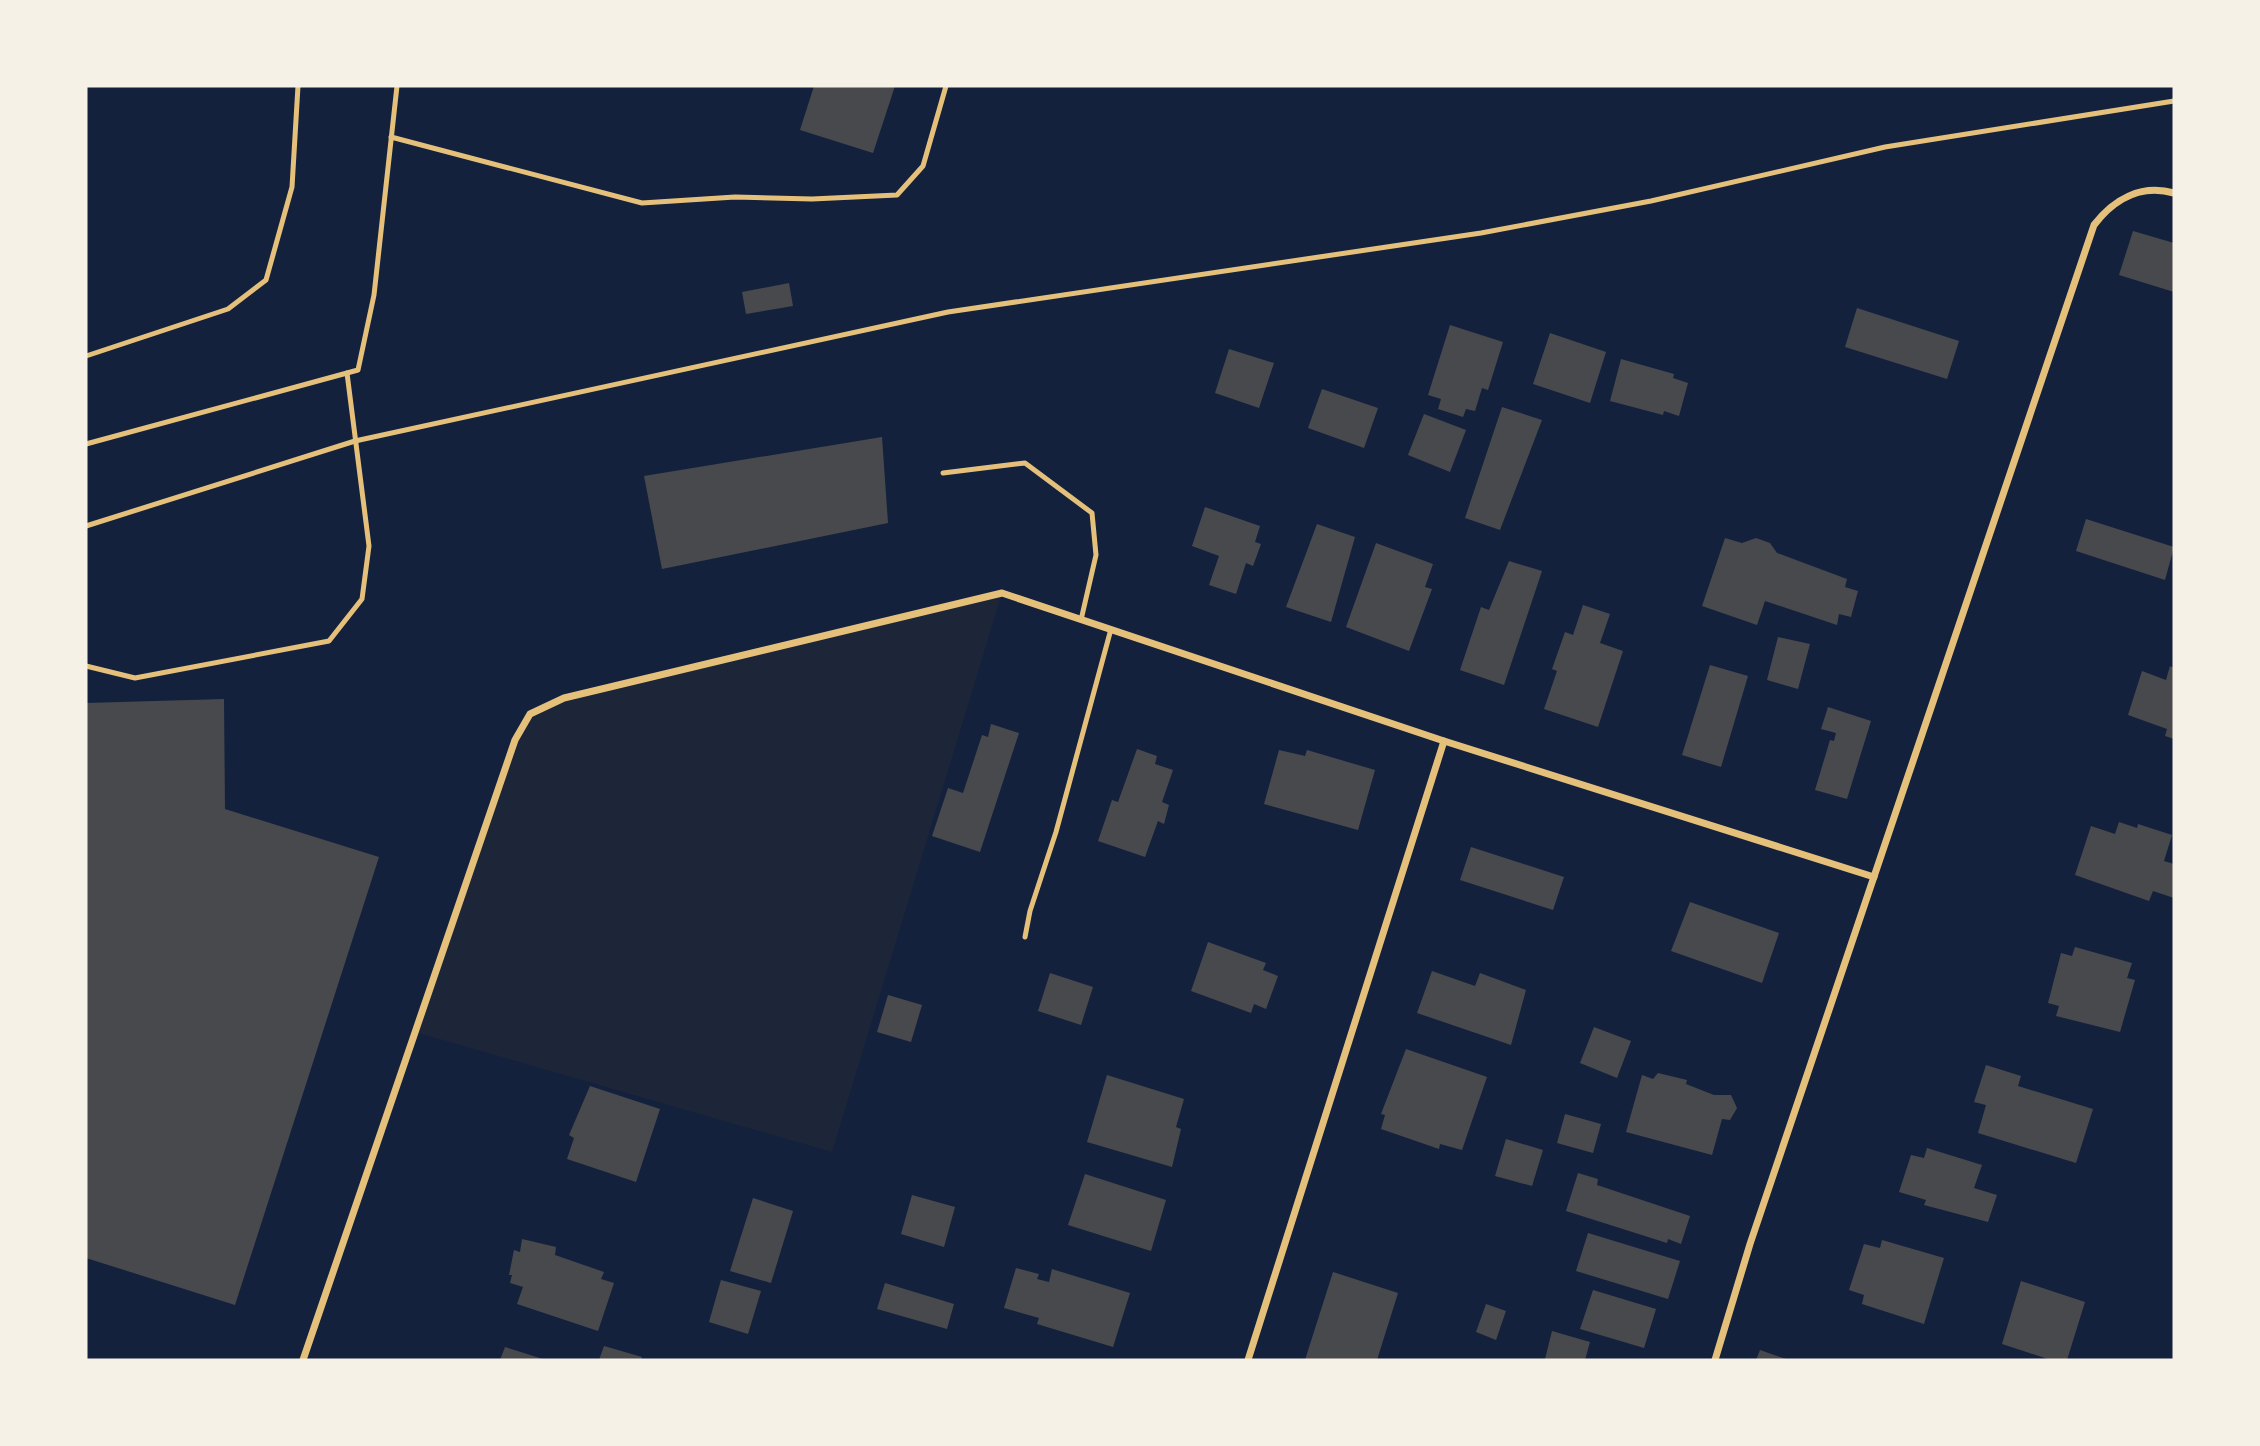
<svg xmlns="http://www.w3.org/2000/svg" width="2260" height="1446" font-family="'Fira Sans Condensed',sans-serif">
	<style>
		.green { fill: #1d2539 }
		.building { fill: #48494c }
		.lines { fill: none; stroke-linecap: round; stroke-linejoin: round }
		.service { stroke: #e5c07b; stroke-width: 5 }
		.minor { stroke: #e5c07b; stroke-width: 7 }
	</style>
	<rect width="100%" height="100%" fill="#14213d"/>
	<path class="green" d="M1002 593 832 1152 415 1032 515 740 530 714 564 698Z"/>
	<g class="building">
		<path d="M814 86H895L873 153 800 130Z"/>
		<path d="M2133 231 2174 243V292L2119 275Z"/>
		<path d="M789 283 793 306 746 314 742 292Z"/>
		<path d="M1857 308 1959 341 1947 379 1845 347Z"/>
		<path d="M1450 325 1503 342 1488 390 1482 388 1475 411 1466 409 1463 417 1438 409 1441 399 1428 395Z"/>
		<path d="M1550 333 1606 352 1590 403 1533 384Z"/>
		<path d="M1229 349 1274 363 1259 408 1215 393Z"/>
		<path d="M1621 359 1674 374 1673 378 1688 383 1679 416 1664 411 1663 415 1610 401Z"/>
		<path d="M1322 389 1378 408 1364 448 1308 428Z"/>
		<path d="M1502 407 1542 420 1500 530 1465 518Z"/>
		<path d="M1424 414 1466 430 1450 472 1408 455Z"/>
		<path d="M882 437 888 523 662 569 644 476Z"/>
		<path d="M1205 507 1260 526 1255 542 1261 544 1253 566 1246 563 1236 594 1209 585 1219 556 1192 546Z"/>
		<path d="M2086 519 2174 547 2165 580 2076 551Z"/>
		<path d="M1317 524 1355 537 1331 622 1286 607Z"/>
		<path d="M1725 538 1742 543 1756 538 1770 543 1777 553 1847 579 1845 587 1858 591 1851 617 1839 614 1837 625 1765 601 1757 625 1702 606Z"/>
		<path d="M1376 543 1433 564 1425 587 1432 589 1409 651 1346 627Z"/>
		<path d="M1509 561 1542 571 1504 685 1460 670 1481 607 1489 610Z"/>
		<path d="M1583 605 1610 614 1600 643 1623 651 1598 727 1544 709 1557 671 1552 669 1565 632 1573 635Z"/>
		<path d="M1778 637 1810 644 1798 689 1767 680Z"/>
		<path d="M1710 665 1748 676 1721 767 1682 755Z"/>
		<path d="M2170 666 2174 668V739L2165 736 2167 729 2128 715 2142 671 2166 680Z"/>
		<path d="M224 699 225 809 379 857 235 1305 86 1258V703Z"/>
		<path d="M1828 707 1871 721 1847 799 1815 790 1830 740 1834 741 1836 733 1821 729Z"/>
		<path d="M991 724 1019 733 980 852 932 836 948 788 963 793 982 735 988 737Z"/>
		<path d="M1137 749 1157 756 1155 764 1173 770 1162 802 1169 805 1164 824 1158 821 1145 857 1098 841 1112 800 1118 802Z"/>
		<path d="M1279 750 1305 756 1307 750 1375 770 1358 830 1264 804Z"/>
		<path d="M2119 822 2137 828 2138 824 2172 835 2164 861 2174 864V898L2153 891 2149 901 2075 875 2091 826 2115 834Z"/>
		<path d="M1471 847 1564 877 1553 910 1460 880Z"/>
		<path d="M1690 902 1779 933 1762 983 1671 951Z"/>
		<path d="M1208 942 1266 963 1263 970 1278 976 1266 1009 1254 1004 1251 1013 1191 991Z"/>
		<path d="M2075 947 2132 963 2127 978 2135 980 2120 1032 2056 1016 2059 1006 2048 1003 2061 953 2072 956Z"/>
		<path d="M1432 971 1475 986 1480 973 1526 990 1511 1045 1417 1013Z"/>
		<path d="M1050 973 1093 987 1081 1025 1038 1011Z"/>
		<path d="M888 995 922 1005 911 1042 877 1032Z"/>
		<path d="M1594 1027 1631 1041 1617 1078 1580 1063Z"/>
		<path d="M1406 1049 1487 1077 1462 1150 1440 1144 1439 1149 1381 1129 1385 1115 1381 1114Z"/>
		<path d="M1986 1065 2021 1076 2018 1086 2093 1109 2076 1163 1978 1133 1986 1105 1974 1102Z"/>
		<path d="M1658 1073 1687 1080 1686 1084 1714 1095H1731L1737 1108 1730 1120 1722 1119 1712 1155 1626 1132 1642 1075 1653 1079Z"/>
		<path d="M1107 1075 1184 1099 1176 1127 1181 1129 1172 1167 1087 1142Z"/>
		<path d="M590 1086 660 1109 636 1182 567 1159 574 1138 569 1135Z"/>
		<path d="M1565 1114 1601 1124 1593 1153 1557 1143Z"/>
		<path d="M1506 1139 1543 1150 1532 1186 1495 1176Z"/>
		<path d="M1927 1148 1982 1165 1974 1188 1997 1195 1988 1222 1924 1205 1926 1200 1899 1192 1911 1155 1924 1158Z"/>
		<path d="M1578 1173 1598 1179 1597 1185 1690 1216 1681 1244 1668 1239 1667 1243 1566 1211Z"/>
		<path d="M1085 1174 1166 1200 1151 1251 1068 1225Z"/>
		<path d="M912 1195 955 1207 944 1247 901 1234Z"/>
		<path d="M753 1198 793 1211 771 1283 730 1271Z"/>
		<path d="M1588 1233 1680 1261 1668 1299 1576 1271Z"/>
		<path d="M522 1239 556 1247 555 1255 604 1272 601 1279 614 1283 598 1331 517 1304 523 1287 510 1283 512 1275H509L514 1250 520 1252Z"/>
		<path d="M1882 1240 1944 1258 1924 1324 1862 1304 1864 1295 1849 1290 1864 1244 1880 1248Z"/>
		<path d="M1016 1268 1039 1274 1037 1279 1049 1282 1052 1269 1130 1293 1113 1347 1037 1324 1039 1318 1004 1308Z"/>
		<path d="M1333 1272 1398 1293 1377 1360H1305Z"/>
		<path d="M721 1280 761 1291 748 1334 709 1322Z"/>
		<path d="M2021 1281 2085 1302 2067 1360H2051L2002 1344Z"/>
		<path d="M885 1283 954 1304 947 1329 877 1309Z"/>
		<path d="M1593 1290 1656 1309 1644 1348 1580 1329Z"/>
		<path d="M1486 1304 1506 1311 1496 1340 1476 1332Z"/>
		<path d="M1552 1331 1590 1342 1585 1360 1545 1359Z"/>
		<path d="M604 1346 642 1357 641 1360H599Z"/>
		<path d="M505 1347 546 1360H500Z"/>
		<path d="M1760 1350 1789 1360H1756Z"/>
	</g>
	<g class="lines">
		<g class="service">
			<path d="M391 137 642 203 735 197 812 199 897 195 923 166 946 86"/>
			<path d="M86 356 228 309 266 280 292 187 298 86"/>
			<path d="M86 444 358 370 374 295 397 86"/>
			<path d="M943 473 1025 463 1092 513 1096 555 1081 620"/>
			<path d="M86 526 355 441 948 312 1481 233 1651 201 1885 147 2174 101"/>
			<path d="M86 666 135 678 329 641 362 599 369 546 347 373"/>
			<path d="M1025 937 1030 911 1056 832 1111 629"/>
		</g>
		<g class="minor">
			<path d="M303 1360 515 740 530 714 564 698 1002 593 1444 741 1874 877"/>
			<path d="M1248 1360 1444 741"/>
			<path d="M1715 1360 1750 1244 2094 225C2114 199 2141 184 2174 193"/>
		</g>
	</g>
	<rect width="2260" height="1446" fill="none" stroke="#f6f1e7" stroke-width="175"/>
</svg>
